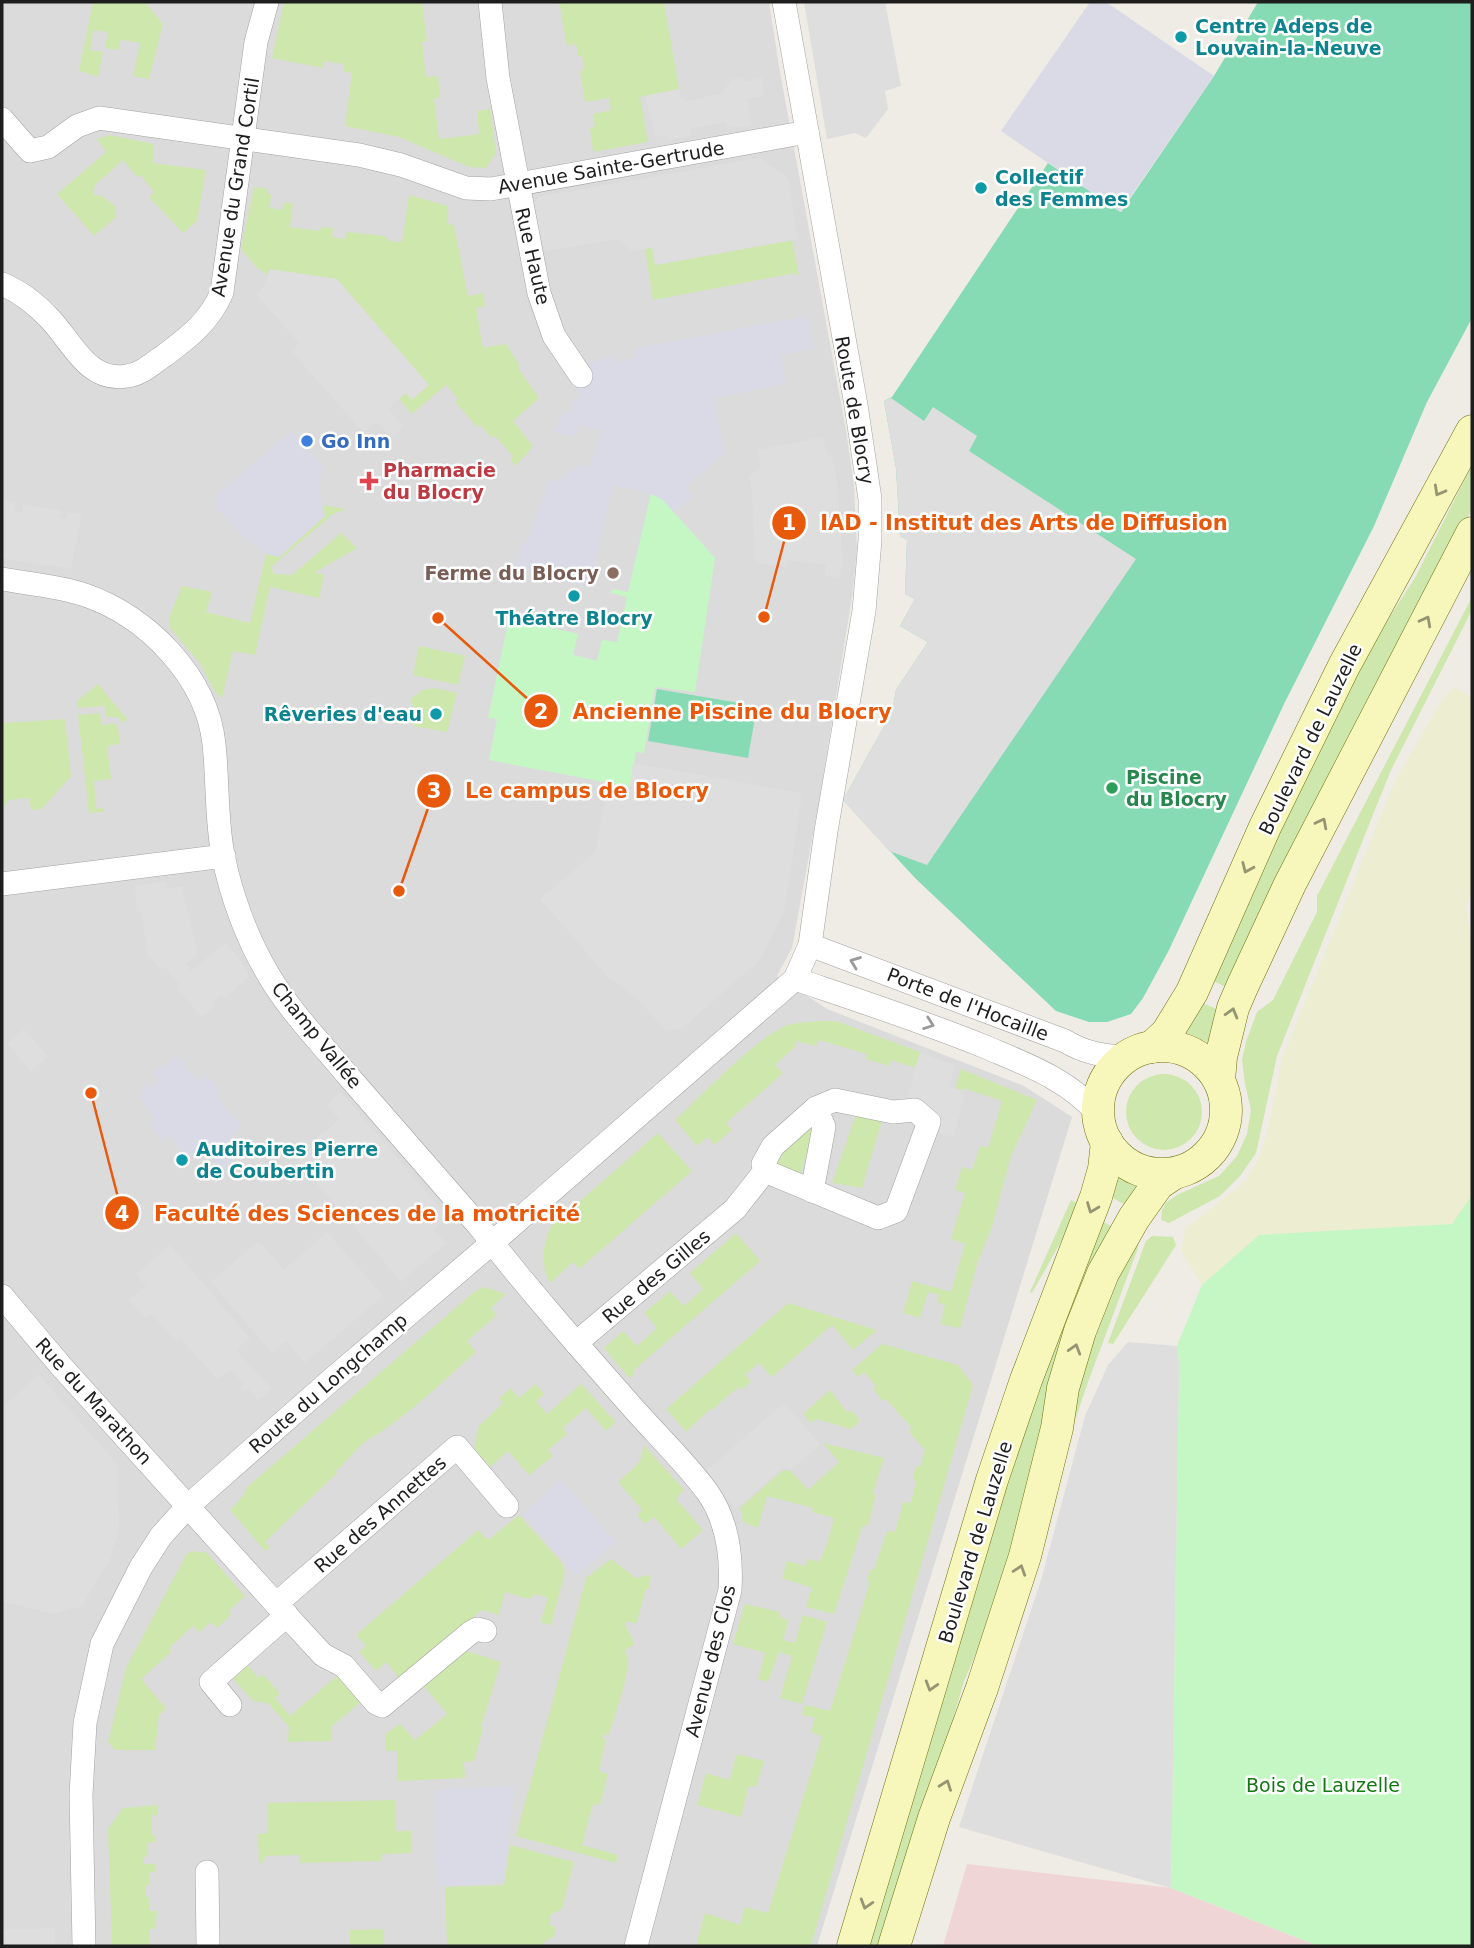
<svg xmlns="http://www.w3.org/2000/svg" width="1474" height="1948" font-family="'DejaVu Sans',sans-serif">
	<style>
		.residential { fill: #dcdbdc }
		.commercial { fill: #efd5d6 }
		.farmland { fill: #ededd1 }
		.grass { fill: #cee7ad }
		.park { fill: #c4f7c4 }
		.pitch { fill: #86dbb4 }
		.parking { fill: #dedede }
		.plaza { fill: #d9dae5 }
		.lines { fill: none; stroke-linecap: round; stroke-linejoin: round }
		.street-casing { stroke: #a2a2a2; stroke-width: 24 }
		.secondary-casing { stroke: #6e7209; stroke-width: 33 }
		.street { stroke: #fff; stroke-width: 23 }
		.secondary { stroke: #f7f6bb; stroke-width: 32 }
		.oneway { stroke: #959574 }
		.oneway2 { stroke: #9a9a9a }
		.culture-dot { fill: #0f9aa8; stroke: #fff; stroke-width: 2.5 }
		.shop-dot { fill: #3f7fe0; stroke: #fff; stroke-width: 2.5 }
		.health-dot { fill: #e0444e; stroke: #fff; stroke-width: 2.5 }
		.education-dot { fill: #8d6e63; stroke: #fff; stroke-width: 2.5 }
		.leisure-dot { fill: #2e9e5b; stroke: #fff; stroke-width: 2.5 }
		.labels { text-anchor: middle; dominant-baseline: central; stroke-width: 5; stroke-linejoin: round; paint-order: stroke }
		.culture-label { font-size: 19px; font-weight: bold; fill: #0d838f; stroke: #fff; text-anchor: start }
		.street-label { font-size: 19px; fill: #1e1e1e; stroke: #fff }
		.shop-label { font-size: 19px; font-weight: bold; fill: #366cbe; stroke: #fff; text-anchor: start }
		.health-label { font-size: 19px; font-weight: bold; fill: #be3a42; stroke: #fff; text-anchor: start }
		.education-label { font-size: 19px; font-weight: bold; fill: #785e54; stroke: #fff; text-anchor: end }
		.leisure-label { font-size: 19px; font-weight: bold; fill: #27864d; stroke: #fff; text-anchor: start }
		.park-label { font-size: 19px; fill: #107911; stroke: #fff }
		.leader { fill: none; stroke: #e8590c; stroke-width: 2.5 }
		.callout-dot { fill: #e8590c; stroke: #fff; stroke-width: 2.5 }
		.mark-label { font-size: 21px; text-anchor: middle; font-weight: bold; fill: #fff }
		.callout-label { font-size: 21px; text-anchor: middle; font-weight: bold; fill: #e8590c; stroke: #fff; stroke-width: 5; stroke-linejoin: round; paint-order: stroke }
	</style>
	<rect width="100%" height="100%" fill="#efebe5"/>
	<path class="residential" d="M2 2H769L780 72 846 430 854 486 857 550 852 597 820 796 792 948 777 976 827 1009 1024 1086 1072 1117 817 1946H2Z"/>
	<path class="commercial" d="M967 1864 1171 1888 1318 1946H943Z"/>
	<path class="farmland" d="M1454 687 1472 698V891L1466 908 1472 946V1195L1453 1224 1259 1235 1202 1285 1181 1250 1186 1228 1246 1181 1260 1156 1269 1126 1282 1059 1395 781 1444 697Z"/>
	<g class="grass">
		<path d="M93 2H145L163 24 149 79 133 76 140 43 121 40 118 50 105 48 108 32 93 30 90 50 103 52 98 77 79 71Z"/>
		<path d="M284 2H422L427 41 422 42 426 77 438 76 440 98 434 99 439 139 479 134 477 111 490 109 496 153 486 168 469 167 399 137 345 126 352 73 343 71 344 64 324 61 323 68 272 58Z"/>
		<path d="M559 2H664L679 89 640 97 648 142 593 152 590 128 595 127 593 114 611 110 609 98 585 102 580 71 584 70 582 56H578L576 44 567 46Z"/>
		<path d="M110 135 153 144V163L206 170 197 221 183 233 149 197 154 192 140 175 137 177 123 160 95 185 93 195 102 196 116 207V217L94 236 57 194 106 152 97 139Z"/>
		<path d="M254 187 268 189V194H271L270 208 282 210 284 202 293 204 290 227 320 231 321 227 333 228 332 237 345 239 347 232 385 236 389 241 402 242 409 195 448 206V224L454 225 468 296 483 293 485 306 476 308 483 348 506 344 520 366 518 368 539 398 513 421 533 446 516 466 510 459 513 456 495 436 492 438 480 425 477 427 455 402 458 399 446 385 412 414 399 399 406 393 428 386 269 269 268 275 256 267 241 249Z"/>
		<path d="M792 240 799 275H796L795 273 653 300 645 249 652 247 656 265Z"/>
		<path d="M1472 465V509L1231 989 1206 978 1339 695 1415 578Z"/>
		<path d="M323 505 346 509 333 514 271 567 274 574 292 575 341 533 357 548 315 572 324 575 319 598 270 587 255 655 233 651 222 698 215 692 200 663 169 627 170 615 182 586 212 592 206 612 250 623 266 554 279 557 325 516Z"/>
		<path d="M1472 597V610L1391 770 1374 812 1277 1056 1256 1153 1240 1176 1220 1196 1169 1223 1161 1220 1162 1210 1166 1203 1177 1195 1219 1176 1237 1156 1247 1134 1251 1110 1245 1084 1242 1060 1246 1042 1257 1012 1273 1000 1317 912V896Z"/>
		<path d="M419 646 465 656 458 685 413 675Z"/>
		<path d="M98 684 127 719 123 723 118 717H106V706L78 708 77 701Z"/>
		<path d="M435 688 457 693 447 732 413 726 414 721 418 718 410 699 423 690Z"/>
		<path d="M100 713 102 725 114 723 118 727 120 744 107 746 111 779 94 781 96 809 103 808V812L89 813 78 715Z"/>
		<path d="M65 719 71 776 42 809 31 810 29 798 9 800 6 805 2 806V723Z"/>
		<path d="M1198 1001 1226 1013 1213 1042 1208 1043 1185 1032Z"/>
		<path d="M820 1021H836L920 1052 916 1068 891 1060 889 1066 866 1059 867 1054 819 1040 816 1046 796 1041 795 1047 775 1065 783 1073 726 1123 732 1130 714 1145 708 1137 697 1146 675 1120C702 1095 756 1037 788 1025 798 1022 810 1022 820 1021Z"/>
		<path d="M961 1069 1037 1100 1011 1156 992 1227 978 1261 960 1328 940 1324 945 1305 937 1302 939 1295 928 1292 920 1318 903 1313 912 1281 951 1292 965 1244 951 1239 965 1193 955 1190 962 1167 972 1170 980 1146 988 1148 1002 1101 963 1088 962 1091 955 1088Z"/>
		<circle cx="1164" cy="1112" r="38"/>
		<path d="M858 1109 883 1117 862 1188 832 1183Z"/>
		<path d="M810 1126 815 1128 800 1175 774 1169 777 1154Z"/>
		<path d="M658 1133 692 1171 579 1269 573 1262 550 1283C540 1263 543 1247 550 1227Z"/>
		<path d="M1119 1172 1144 1183 1132 1209 1108 1195Z"/>
		<path d="M1071 1200 1081 1206 1032 1293 1030 1292Z"/>
		<path d="M1097 1218 1119 1231 1010 1574 964 1681 886 1946H862L959 1620Z"/>
		<path d="M736 1233 760 1261 633 1371 635 1374 629 1378 604 1348 623 1331 637 1346 657 1328 644 1313 670 1291 684 1306 703 1289 690 1273Z"/>
		<path d="M1152 1236 1173 1237 1176 1245 1113 1344 1108 1343 1146 1241Z"/>
		<path d="M1138 1240V1248L1088 1382 1046 1506 1095 1316Z"/>
		<path d="M484 1287 506 1294 491 1308 497 1315 467 1341 476 1352C442 1382 407 1417 371 1438 357 1446 349 1460 336 1471L337 1473 265 1542 270 1547 265 1551 230 1510 243 1496 247 1487 474 1292Z"/>
		<path d="M788 1303 877 1330 853 1350 832 1325 772 1377 759 1363 745 1375 751 1382 741 1390 738 1387 712 1410 710 1409 686 1432 666 1409Z"/>
		<path d="M882 1344 958 1365 973 1385 811 1946H696L705 1913 740 1925 745 1907 768 1913 822 1736 811 1732 815 1718 802 1715 805 1705 830 1711 870 1582 867 1580 870 1570H874L887 1531 895 1532 903 1502 911 1503 916 1481 913 1479 916 1466 920 1467 925 1450 909 1432 911 1427 886 1399 883 1401 873 1389 876 1386 864 1372 858 1377 852 1370Z"/>
		<path d="M535 1384 544 1394 536 1401 547 1414 581 1384 616 1422 606 1431 586 1408 563 1428 567 1434 548 1450 553 1456 529 1475 508 1451 490 1467 474 1448 479 1426 503 1403 499 1398 511 1388 519 1398Z"/>
		<path d="M830 1390 846 1411 853 1412 860 1421 851 1429 816 1419 811 1423 803 1414Z"/>
		<path d="M823 1443 884 1458 873 1493 876 1495 868 1526 863 1525 834 1614 806 1607 812 1588 782 1578 787 1561 805 1566 808 1559 819 1562 827 1544 834 1518 812 1512 813 1508 767 1496 758 1528 743 1522 740 1508 783 1470 791 1471 808 1490 839 1462Z"/>
		<path d="M643 1444 684 1490 676 1499 703 1530 681 1549 654 1517 645 1524 637 1515 642 1510 618 1482C632 1469 644 1464 643 1444Z"/>
		<path d="M519 1515 562 1563 565 1572 551 1625 540 1622 548 1598 537 1594 529 1599 505 1592 499 1615 482 1610 401 1680 386 1662 376 1671 359 1652 366 1646 356 1635 478 1530 488 1540Z"/>
		<path d="M192 1551 207 1553 245 1596 229 1611 231 1615 217 1628 211 1622 199 1632 193 1626 169 1648 172 1651 141 1679 166 1708 159 1715 155 1750H115L108 1742 126 1668 186 1555Z"/>
		<path d="M611 1559 636 1578 651 1575 649 1589H646L636 1624 627 1621 625 1625 635 1644 625 1650C634 1667 615 1714 609 1735L603 1734 602 1738 606 1739 599 1771 608 1774 600 1805 593 1804 582 1845 618 1855 616 1863 516 1836 586 1578Z"/>
		<path d="M745 1604 780 1612 779 1617 789 1620 783 1640 795 1643 803 1615 827 1622 802 1704 780 1698 792 1656 779 1652 768 1682 758 1679 765 1653 733 1644Z"/>
		<path d="M463 1650 501 1662 481 1727 483 1728 474 1761 464 1762 465 1778 397 1781V1751H385V1734L400 1724 415 1740 447 1714 422 1684Z"/>
		<path d="M248 1665 258 1678 263 1674 280 1694 275 1698 290 1716 339 1674 362 1701 331 1727 332 1741 288 1742 289 1727 268 1703 253 1701 233 1679Z"/>
		<path d="M737 1754 764 1761 756 1787 749 1786 741 1817 697 1805 706 1773 729 1780Z"/>
		<path d="M395 1800 396 1831H411L412 1853 381 1854V1861L299 1863V1855L265 1856 264 1863H259L258 1834 268 1833 267 1803Z"/>
		<path d="M158 1805V1815H152V1835H155V1842L148 1843V1856L144 1857V1864H155V1872H149V1885L145 1886V1897H149V1911H157L155 1929H149V1945L112 1946 108 1829 123 1808Z"/>
		<path d="M510 1845 574 1862 562 1909 550 1915 549 1925 556 1927 554 1936 544 1942 543 1946H447L445 1887 504 1885Z"/>
		<path d="M384 1929V1946H350V1930Z"/>
	</g>
	<g class="park">
		<path d="M651 494 662 499 715 558 695 692 655 687 644 753 636 752 630 787 489 760 497 719 488 718 509 618 578 634 573 655 597 661 602 640 617 642 627 597 611 593 612 589 628 592Z"/>
		<path d="M1472 1195V1946H1318L1171 1888 1179 1364 1177 1346 1202 1285 1259 1235 1452 1224Z"/>
	</g>
	<g class="pitch">
		<path d="M1258 2H1472V318L1427 402 1374 526 1284 704 1169 950 1143 998 1131 1014 1107 1022H1089L1056 1011 916 879 843 800 892 712 896 690 928 642 900 626 915 599 905 594 907 540 900 536 896 468 884 401 892 397 1048 163 1121 212 1214 76Z"/>
		<path d="M657 689 757 706 748 758 648 741Z"/>
	</g>
	<g class="parking">
		<path d="M804 2H885L901 86 885 91 888 109 866 138 855 133 827 139Z"/>
		<path d="M743 77V82L762 78 764 96 747 99 751 125 727 128 726 122 690 128 691 136 669 140 665 136 655 137 645 96 679 89 681 98H685L686 101 721 94 732 79Z"/>
		<path d="M760 158 788 178 798 239 655 265 652 247 632 251 617 239 546 251 537 233 531 205 538 197Z"/>
		<path d="M270 269 337 279 429 385 412 400 406 393 392 405 389 410 404 427 392 438 377 422 364 433 291 351 299 343 256 294 264 286Z"/>
		<path d="M891 398 924 421 933 407 977 436 969 451 1136 559 927 865 889 851 843 800 892 712 896 690 928 642 900 626 915 599 905 594 907 540 900 536 896 468 884 401Z"/>
		<path d="M824 437 828 455H832L836 477 843 564 840 577 825 576 826 565 788 560 786 567 755 563 752 493 749 476 760 467 757 450Z"/>
		<path d="M2 500 17 503 14 508 16 513 22 512 23 504 62 511 59 517 63 520 67 518V512L82 514 71 569 2 558Z"/>
		<path d="M633 763 802 793 785 909 760 960 681 1029 667 1031 637 999 608 977 540 899 595 852 605 797 628 800Z"/>
		<path d="M165 882 167 889 182 886 198 954 186 963 191 971 225 943 241 960 249 977 225 998 221 995 212 1002 215 1006 202 1017 177 989 180 985 165 967 160 969 148 955 141 911 137 912 135 886Z"/>
		<path d="M24 1029 48 1056 31 1071 7 1044Z"/>
		<path d="M920 1052 955 1066 949 1086 962 1091 961 1094 965 1096 953 1137 926 1129 902 1112Z"/>
		<path d="M341 1092 448 1217 434 1229 446 1243 401 1282 295 1158 339 1119 327 1105Z"/>
		<path d="M327 1232 383 1296 305 1363 286 1341 272 1353 211 1282 258 1241 284 1270Z"/>
		<path d="M170 1245 250 1338 236 1350 272 1389 258 1400 247 1388 243 1391 240 1388 244 1384 231 1369 218 1380 181 1338 176 1342 151 1313 145 1318 129 1300 146 1286 136 1274Z"/>
		<path d="M1128 1342 1177 1346 1179 1364 1171 1888 959 1827 1042 1577 1085 1416 1108 1365Z"/>
		<path d="M38 1374 117 1464 119 1529 109 1561 82 1606 53 1614 4 1602 2 1599V1408Z"/>
		<path d="M784 1403 820 1444 792 1469 784 1467 736 1509 705 1472Z"/>
		<path d="M55 1928V1946H2V1930Z"/>
	</g>
	<g class="plaza">
		<path d="M1090 2H1106L1214 76 1120 212 1001 131Z"/>
		<path d="M807 316 814 348 781 355 786 384 714 398 724 453 685 487 693 496 674 512 662 499 651 494 613 485 589 587 512 569 534 525 549 479 556 482 579 465 589 467 597 448 602 431 579 424 574 437 556 432 554 428 560 424 557 419 574 408 571 402 581 396 576 388 591 362 615 356 616 362 637 358 636 348Z"/>
		<path d="M291 431 324 468 321 471 319 493 325 516 279 557 266 554 258 546 245 539 217 508 218 494Z"/>
		<path d="M176 1056 181 1061 185 1058 187 1061 183 1065 197 1080 205 1074 220 1092 216 1096 242 1127 233 1135 237 1140 234 1143 232 1163 220 1173 216 1168 219 1166 202 1147 189 1157 169 1136 163 1142 149 1125 155 1119 143 1101 140 1100 141 1090 146 1085 150 1089 159 1081 153 1073 160 1067 162 1069Z"/>
		<path d="M561 1480 615 1542 577 1575 523 1514Z"/>
		<path d="M514 1786 503 1883 437 1886 435 1789Z"/>
	</g>
	<g class="lines">
		<g class="street-casing">
			<g id="street">
				<path d="M490 2 498 78 539 293 554 336 581 376"/>
				<path d="M2 119 30 151 48 147 77 126 99 118 359 155 401 165 466 188 491 189 807 132"/>
				<path d="M2 284C19 291 37 305 50 319 73 343 88 383 127 376 142 374 153 363 165 355 189 337 210 321 222 292L256 42 267 2"/>
				<path d="M2 579C29 584 59 586 85 595 147 616 207 677 214 744 218 781 216 819 223 855 231 895 247 939 268 974 290 1012 322 1044 350 1078 393 1127 436 1177 479 1226 528 1289 581 1349 634 1409 657 1435 689 1466 708 1493 728 1522 732 1557 730 1590L636 1946"/>
				<path d="M2 884 224 856"/>
				<path d="M810 945 1065 1041C1085 1053 1103 1056 1126 1057"/>
				<path d="M795 979C860 1001 925 1022 988 1048 1028 1065 1069 1080 1098 1114"/>
				<path d="M812 1191 824 1127 816 1108"/>
				<path d="M2 1296 61 1366 276 1604 323 1655 344 1666 376 1703 382 1706 470 1633 477 1629 485 1631"/>
				<path d="M576 1343 735 1209 765 1171 763 1164 773 1146 816 1108 835 1100 893 1112 915 1110 929 1122 896 1211 878 1218 765 1171"/>
				<path d="M276 1604 457 1447 507 1506"/>
				<path d="M230 1705 211 1682 287 1615"/>
				<path d="M207 1872 208 1946"/>
				<path d="M84 1946 81 1795 85 1723 102 1644 141 1567 161 1536 188 1506 330 1381 492 1243 795 979 810 945 826 831 864 611 870 540V499L856 405 784 2"/>
			</g>
		</g>
		<g class="secondary-casing">
			<g id="secondary">
				<circle cx="1162" cy="1110" r="64"/>
				<path d="M1152 1047 1167 1033 1192 992 1265 827 1344 666 1472 431"/>
				<path d="M1219 1080 1221 1057 1233 1008 1242 987 1290 884 1472 533"/>
				<path d="M853 1946 992 1480 1026 1380 1096 1197 1104 1169 1107 1142"/>
				<path d="M894 1946 934 1818 982 1688 1025 1556 1057 1428 1063 1388 1080 1331 1103 1273 1134 1218 1158 1184 1173 1174"/>
			</g>
		</g>
		<use href="#street" class="street"/>
		<use href="#secondary" class="secondary"/>
	</g>
	<defs><path id="oneway-chevron" d="M-2-3.5L2.5 0L-2 3.5" fill="none" stroke-width="1.6" stroke-linecap="round" stroke-linejoin="round" transform="scale(1.75)"/></defs>
	<g class="oneway">
		<use href="#oneway-chevron" transform="translate(1439 491) rotate(119)"/>
		<use href="#oneway-chevron" transform="translate(1426 621) rotate(-62)"/>
		<use href="#oneway-chevron" transform="translate(1322 823) rotate(-63)"/>
		<use href="#oneway-chevron" transform="translate(1247 868) rotate(114)"/>
		<use href="#oneway-chevron" transform="translate(1232 1013) rotate(-74)"/>
		<use href="#oneway-chevron" transform="translate(1092 1208) rotate(111)"/>
		<use href="#oneway-chevron" transform="translate(1075 1349) rotate(-73)"/>
		<use href="#oneway-chevron" transform="translate(1020 1570) rotate(-72)"/>
		<use href="#oneway-chevron" transform="translate(931 1686) rotate(107)"/>
		<use href="#oneway-chevron" transform="translate(946 1785) rotate(-70)"/>
		<use href="#oneway-chevron" transform="translate(866 1904) rotate(107)"/>
	</g>
	<g class="oneway2">
		<use href="#oneway-chevron" transform="translate(855 962) rotate(-159)"/>
		<use href="#oneway-chevron" transform="translate(929 1024) rotate(20)"/>
	</g>
	<g class="culture-dot">
		<circle cx="1181" cy="37" r="7"/>
		<circle cx="981" cy="188" r="7"/>
		<circle cx="574" cy="596" r="7"/>
		<circle cx="436" cy="714" r="7"/>
		<circle cx="182" cy="1160" r="7"/>
	</g>
	<circle class="shop-dot" cx="307" cy="441" r="7"/>
	<path class="health-dot" d="M365.5 470.5h7v7h7v7h-7v7h-7v-7h-7v-7h7z"/>
	<circle class="education-dot" cx="613" cy="573" r="7"/>
	<circle class="leisure-dot" cx="1112" cy="788" r="7"/>
	<g class="labels">
		<g class="culture-label">
			<text x="1195" y="26">Centre Adeps de<tspan x="1195" dy="22">Louvain-la-Neuve</tspan></text>
			<text x="995" y="177">Collectif<tspan x="995" dy="22">des Femmes</tspan></text>
			<text x="574" y="618" text-anchor="middle">Théatre Blocry</text>
			<text x="422" y="714" text-anchor="end">Rêveries d'eau</text>
			<text x="196" y="1149">Auditoires Pierre<tspan x="196" dy="22">de Coubertin</tspan></text>
		</g>
		<g class="street-label">
			<text transform="translate(611 167) rotate(-10)">Avenue Sainte-Gertrude</text>
			<text transform="translate(235 187) rotate(-81)">Avenue du Grand Cortil</text>
			<text transform="translate(533 256) rotate(77)">Rue Haute</text>
			<text transform="translate(855 410) rotate(80)">Route de Blocry</text>
			<text transform="translate(1310 739) rotate(-64)">Boulevard de Lauzelle</text>
			<text transform="translate(968 1004) rotate(21)">Porte de l'Hocaille</text>
			<text transform="translate(317 1035) rotate(51)">Champ Vallée</text>
			<text transform="translate(656 1276) rotate(-40)">Rue des Gilles</text>
			<text transform="translate(328 1383) rotate(-41)">Route du Longchamp</text>
			<text transform="translate(94 1401) rotate(48)">Rue du Marathon</text>
			<text transform="translate(380 1514) rotate(-41)">Rue des Annettes</text>
			<text transform="translate(975 1542) rotate(-73)">Boulevard de Lauzelle</text>
			<text transform="translate(710 1661) rotate(-76)">Avenue des Clos</text>
		</g>
		<g class="shop-label">
			<text x="321" y="441">Go Inn</text>
		</g>
		<g class="health-label">
			<text x="383" y="470">Pharmacie<tspan x="383" dy="22">du Blocry</tspan></text>
		</g>
		<g class="education-label">
			<text x="599" y="573">Ferme du Blocry</text>
		</g>
		<g class="leisure-label">
			<text x="1126" y="777">Piscine<tspan x="1126" dy="22">du Blocry</tspan></text>
		</g>
		<g class="park-label">
			<text x="1323" y="1785">Bois de Lauzelle</text>
		</g>
	</g>
	<path class="leader" d="M764 617L789 523M438 618L541 711M399 891L434 791M91 1093L122 1213"/>
	<g class="callout-dot">
		<circle cx="764" cy="617" r="7"/>
		<circle cx="438" cy="618" r="7"/>
		<circle cx="399" cy="891" r="7"/>
		<circle cx="91" cy="1093" r="7"/>
		<circle cx="789" cy="523" r="18"/>
		<circle cx="541" cy="711" r="18"/>
		<circle cx="434" cy="791" r="18"/>
		<circle cx="122" cy="1213" r="18"/>
	</g>
	<g class="mark-label">
		<text x="789" y="530">1</text>
		<text x="541" y="719">2</text>
		<text x="434" y="798">3</text>
		<text x="122" y="1221">4</text>
	</g>
	<g class="callout-label">
		<text x="1024" y="530">IAD - Institut des Arts de Diffusion</text>
		<text x="732" y="719">Ancienne Piscine du Blocry</text>
		<text x="587" y="798">Le campus de Blocry</text>
		<text x="367" y="1221">Faculté des Sciences de la motricité</text>
	</g>
	<rect width="1474" height="1948" fill="none" stroke="#1e1e1e" stroke-width="7"/>
</svg>
